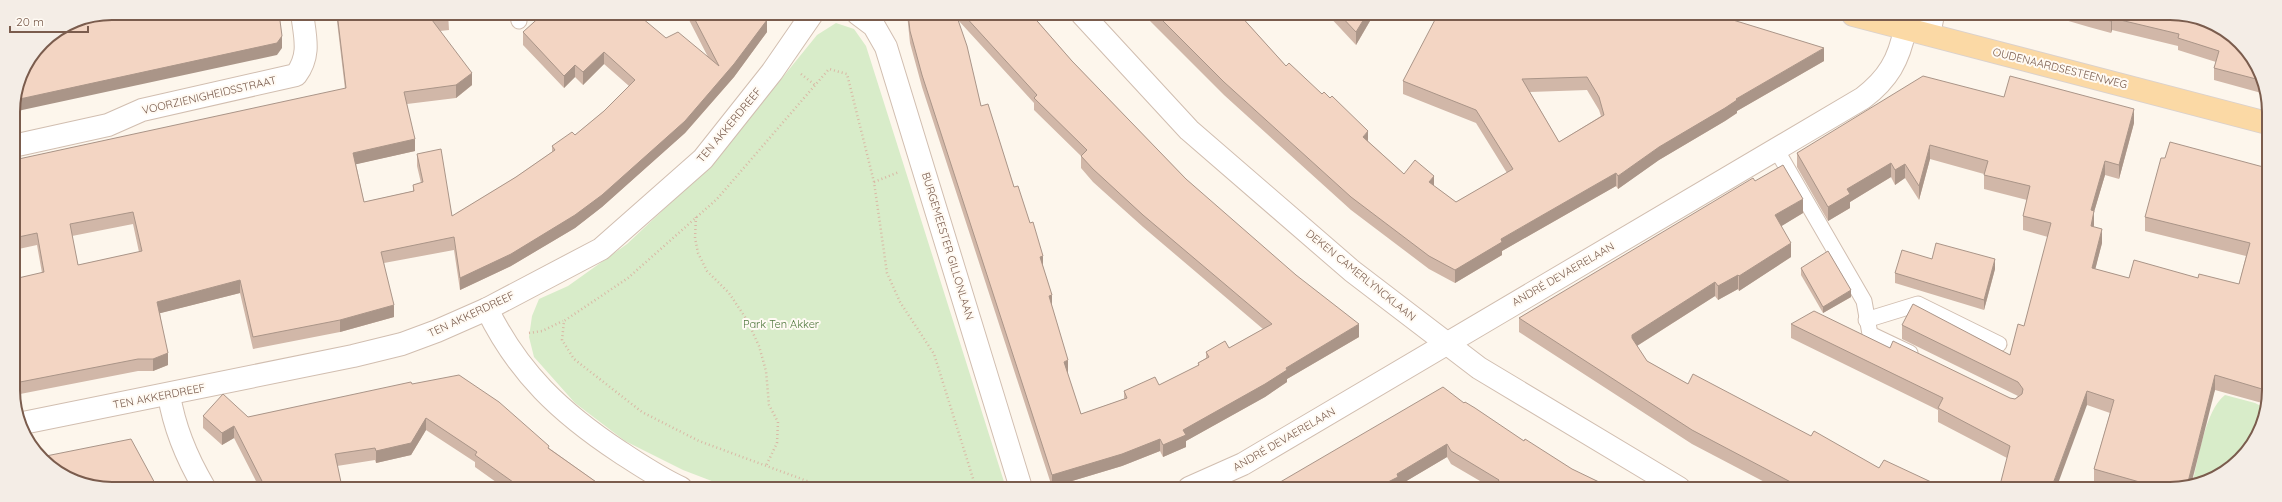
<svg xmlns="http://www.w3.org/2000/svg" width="2282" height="502" font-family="Quicksand,sans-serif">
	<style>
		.green { fill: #d8ecc9 }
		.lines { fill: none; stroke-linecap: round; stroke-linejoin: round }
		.lane-casing { stroke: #d1beb0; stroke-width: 17 }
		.street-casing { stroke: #d1beb0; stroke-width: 24 }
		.primary-casing { stroke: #dad1cd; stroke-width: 24 }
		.path { stroke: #d9b8a5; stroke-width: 2.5; stroke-dasharray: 1 3; stroke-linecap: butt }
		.lane { stroke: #fff; stroke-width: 15 }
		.street { stroke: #fff; stroke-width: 22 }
		.primary { stroke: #fbd9a5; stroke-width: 22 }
		.wall { fill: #d1b7a8; fill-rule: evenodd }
		.shaded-wall { fill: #aa9588 }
		.building { fill: #f3d5c3; stroke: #aa9588; fill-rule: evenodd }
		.labels { text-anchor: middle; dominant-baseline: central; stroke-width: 4; stroke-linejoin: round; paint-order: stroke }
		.street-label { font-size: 11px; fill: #7a5c4d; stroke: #fffaf3 }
		.park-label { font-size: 11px; fill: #537a41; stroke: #fffaf3 }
		.rim { fill: none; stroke: #7a5c4d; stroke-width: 2 }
	</style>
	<rect width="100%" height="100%" fill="#fdf6ec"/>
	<g class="green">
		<path d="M836 23 854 29 866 46 1006 488H730L683 470 625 441 575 403 534 357 529 337 532 316 539 299 568 286 627 244 713 163 817 35Z"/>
		<path d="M2225 395 2255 403 2267 409C2264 418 2261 429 2256 438 2244 462 2217 479 2192 485 2198 461 2205 410 2225 395Z"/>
	</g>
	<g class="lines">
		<g class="lane-casing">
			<g id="lane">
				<path d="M517 13 519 21"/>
				<path d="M1776 149 1864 301 1870 334 1910 353"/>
				<path d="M1866 320 1918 304 1999 344"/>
			</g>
		</g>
		<g class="street-casing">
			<g id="street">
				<path d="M858 14 874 26 886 47 1021 488"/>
				<path d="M1082 14 1189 130 1352 271 1479 368 1679 488"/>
				<path d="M1929 34 1933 15"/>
				<path d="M13 146 108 125 142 110 296 75C311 55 305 37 302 13"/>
				<path d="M487 309C518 373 561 413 620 452 640 465 659 478 681 488"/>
				<path d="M169 395C174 426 188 460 204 487"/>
				<path d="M23 423 353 356 402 344 437 331 487 309 601 249 703 159 772 72 812 14"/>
				<path d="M1189 488 1243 464 1863 98C1888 79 1899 60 1905 29"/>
			</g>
		</g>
		<g class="primary-casing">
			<path id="primary" d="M1853 15 2267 123"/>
		</g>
		<g class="path">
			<path d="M801 74 815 85"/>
			<path d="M874 182 899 172"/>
			<path d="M696 217 695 238 698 253 707 271 729 293 747 320 759 346 766 371 769 405 778 422 777 443 766 466"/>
			<path d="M529 333 542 331 563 321"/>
			<path d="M826 488 699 441 642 412 574 359 562 340 564 321 628 278 717 199 829 69 847 74 874 182 887 273 900 302 934 354 976 488"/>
		</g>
		<use href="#lane" class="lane"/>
		<use href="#street" class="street"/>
		<use href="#primary" class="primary"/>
	</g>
	<g class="wall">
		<path d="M336 13H448L449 30 440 31 472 85 456 98 407 104 415 151 356 164 364 202 413 191V185L421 183 417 166V154L452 216 516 177 552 152V146L575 135 604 111 629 86 604 64 583 85 575 77 564 88 523 45V32L666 38 708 57 686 14H763L767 32 734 77 685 133 602 207 575 228 511 266 460 290 454 250 384 263 394 317 340 332 253 349 240 293 160 313 168 365 153 371H138L15 395 14 279 42 273 37 245 14 250V160L345 89ZM133 224 139 252 78 265 72 236Z"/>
		<path d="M907 14H1031L1072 61 1186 179 1359 337 1287 379V382L1265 397 1186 441V447L1163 457 1160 451 1122 466 1052 487 922 87 910 43ZM958 20 1034 103V110L1081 156V168L1093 182 1143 227 1263 329 1229 348 1206 352V358L1198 363V366L1159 385 1124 391V399L1081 414 1067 373 1068 372 1052 307 1043 266 1014 187 981 106Z"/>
		<path d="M1143 14H1239L1286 66 1404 174 1434 186 1456 202 1507 173 1476 123 1403 94V81L1721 14V16L1824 61 1737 111V113L1725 121 1659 160 1618 189 1616 186 1588 202 1502 251V255L1455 283 1429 269 1351 210 1224 95ZM1587 90 1599 110 1601 116 1559 142 1530 92Z"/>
		<path d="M1327 14H1374L1356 45Z"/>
		<path d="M2048 15H2189L2240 42 2266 91 2265 94 2214 80V68L2216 62 2178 50V46L2112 30 2111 33 2089 27Z"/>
		<path d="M2004 97 2134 123 2119 179 2105 175 2094 212V227L2102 243 2095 269 2129 278H2198L2239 284 2246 256 2145 231V217L2267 168 2262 403 2215 390 2176 489H2113L2094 484V469L2110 413 2087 405 2007 458 1938 422V410L1791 338V324L1890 348 2010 398 2015 399 2018 396 1902 339V325L2010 355 2024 326 2048 237 2023 230V216L2027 200 1984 189V174L1930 159 1919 200 1905 178 1895 185 1891 177 1850 202V208L1828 221 1797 167V153Z"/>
		<path d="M1755 181 1803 213 1781 226 1791 257 1739 291 1738 289 1718 300 1715 296 1637 346 1647 361 1688 384 1811 436 1879 468 1944 489 1776 488 1692 444 1519 332V318Z"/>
		<path d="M1932 259 1995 269 1984 310 1895 283V273Z"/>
		<path d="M1801 268 1851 297 1823 313 1801 275Z"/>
		<path d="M412 384 549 448 599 484 606 488 503 487 475 467V462L426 430 411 455 376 463 375 460 337 466 342 487H259L234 438 222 445 203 428V416L248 417Z"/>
		<path d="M1464 403 1524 441 1604 488H1492L1451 464 1447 457 1398 486V488H1270Z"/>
	</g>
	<g class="shaded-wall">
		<path d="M1367 14H1374L1356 45V32Z"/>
		<path d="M2112 18V30L2111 33V21Z"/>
		<path d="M767 20V32L734 77 685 133 602 207 575 228 511 266 460 290V278L575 215Z"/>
		<path d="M282 36V48L277 55 13 112V106L15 100Z"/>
		<path d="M1824 48V61L1737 111V113L1725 121 1659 160 1618 189V176L1659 147 1736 99Z"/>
		<path d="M604 52V64L583 85V72Z"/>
		<path d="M575 65V77L564 88V76Z"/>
		<path d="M472 73V85L456 98V85Z"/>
		<path d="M2134 109V123L2119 179V165Z"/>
		<path d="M1368 131V144L1363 137Z"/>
		<path d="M415 139V151L353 165V153Z"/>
		<path d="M1930 145V159L1919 200V186Z"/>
		<path d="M2105 161V175L2094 212V225L2091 240V210Z"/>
		<path d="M1891 163V177L1850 202V208L1828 221V207L1847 189Z"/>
		<path d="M1905 164V178L1895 185V170Z"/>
		<path d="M1616 173V186L1502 251V255L1455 283V270L1501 239Z"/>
		<path d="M1434 176V189L1429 182Z"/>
		<path d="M1803 199V213L1775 230V215Z"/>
		<path d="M2102 229V243L2092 282V268Z"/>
		<path d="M1791 243V257L1739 291V276Z"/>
		<path d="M1043 256V268L1040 257Z"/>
		<path d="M1995 259V269L1984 310V300Z"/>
		<path d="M1738 275V289L1718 300V286Z"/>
		<path d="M240 280V293L157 314V302Z"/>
		<path d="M1715 282V296L1632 349V335Z"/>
		<path d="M1851 290V297L1823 313V307Z"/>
		<path d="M1052 295V307L1049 296Z"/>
		<path d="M394 305V317L340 332V320Z"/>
		<path d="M1359 324V337L1287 379V382L1265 397 1186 441V447L1163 457V445L1183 430Z"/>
		<path d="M168 353V365L153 371V359Z"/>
		<path d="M1068 360V372L1064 374V362Z"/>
		<path d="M2267 370V385L2262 403V389Z"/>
		<path d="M2215 375V390L2191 485 2187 486Z"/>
		<path d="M2087 391V405L2056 489H2051Z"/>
		<path d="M426 418V430L411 455 376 463V451Z"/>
		<path d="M234 426V438L222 445V433Z"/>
		<path d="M1160 439V451L1122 466 1052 487V475Z"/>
		<path d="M1447 444V457L1398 486V488H1378V487L1397 474Z"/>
		<path d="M1376 483V488H1368Z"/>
	</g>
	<g class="building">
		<path d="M112 13H279L282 36 277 43 15 100 21 74 42 42 75 20Z"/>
		<path d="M337 13H448L449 18 432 20 472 73 456 85 404 92 415 139 353 153 364 202 414 191 413 185 423 182 417 154 441 149 452 216 516 177 555 150 552 146 572 132 575 135 604 111 635 80 604 52 583 72 575 65 564 76 523 32 544 13H636L666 38 678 32 719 66 692 14H763L767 20 734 64 685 121 602 195 575 215 511 254 460 278 454 237 381 252 394 305 340 320 253 337 240 280 157 302 168 353 153 359H138L15 383 14 279 44 272 37 233 14 238V160L346 88ZM133 212 142 251 78 265 70 224Z"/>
		<path d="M908 14H956L967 46 981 106 988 104 1014 187 1018 186 1030 223 1033 222 1043 256 1040 257 1052 295 1049 296 1068 360 1064 362 1081 414 1127 398 1124 391 1155 377 1159 385 1199 365 1198 363 1209 357 1206 352 1225 341 1229 348 1272 324 1143 215 1093 169 1081 156 1087 150 1034 98 1037 95 963 14H1031L1072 61 1186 179 1296 275 1359 324 1286 368 1287 370 1265 384 1183 430 1186 435 1163 445 1160 439 1122 454 1052 475 922 75 910 31Z"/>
		<path d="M1156 14H1239L1286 66 1289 63 1322 94 1324 92 1330 98 1332 96 1368 131 1363 137 1404 174 1415 160 1434 176 1429 182 1456 202 1513 169 1476 110 1403 81 1438 14H1720V16L1824 48 1736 99 1737 100 1725 108 1659 147 1618 176 1616 173 1588 189 1501 239 1502 242 1455 270 1429 256 1351 197 1224 82ZM1587 77 1599 97 1604 115 1559 142 1522 79Z"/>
		<path d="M1339 14H1367L1356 32Z"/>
		<path d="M2088 15H2189L2240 42 2260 80 2214 68 2219 51 2178 38 2179 34 2112 18 2111 21Z"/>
		<path d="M1923 76 2004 97 2010 76 2134 109 2119 165 2105 161 2091 210 2094 211 2091 226 2102 229 2092 268 2129 278 2134 260 2198 278 2199 274 2239 284 2250 243 2145 217 2161 158H2165L2170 142 2267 168V370L2262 389 2215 375 2187 486 2176 489H2164L2094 469 2114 400 2087 391 2051 489H1999L2010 446 1938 408 1943 398 1791 324 1814 311 1890 348 1893 341 2010 398 2015 399 2022 394 2023 389 2018 382 1902 325 1913 304 2010 355 2018 324 2024 326 2051 223 2023 216 2030 186 1984 175 1988 161 1930 145 1919 186 1905 164 1895 170 1891 163 1847 189 1850 194 1828 207 1797 153Z"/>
		<path d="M1783 165 1803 199 1775 215 1791 243 1739 276 1738 275 1718 286 1715 282 1632 335V338L1647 361 1688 384 1693 374 1811 436 1814 431 1879 468 1884 460 1944 488V489L1802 488 1692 430 1519 318 1753 178 1755 181Z"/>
		<path d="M1936 243 1995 259 1984 300 1895 273 1902 250 1932 259Z"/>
		<path d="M1828 251 1851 290 1823 307 1801 268Z"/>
		<path d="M459 375 499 402 549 446 548 448 599 484 606 488 520 487 475 455 477 452 426 418 411 443 376 451 375 448 335 454 342 487H265L234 426 222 433 203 416 223 394 248 417 411 382 412 384Z"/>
		<path d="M1443 387 1464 403 1465 402 1475 408 1524 441 1525 439 1572 469 1599 482 1598 485 1604 488H1494L1499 480 1451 451 1447 444 1397 474 1398 477 1378 487 1376 483 1368 488H1270Z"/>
		<path d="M131 439 157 487H93L42 460 41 457Z"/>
	</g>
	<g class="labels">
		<g class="street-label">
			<text transform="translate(2060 68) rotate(14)">OUDENAARDSESTEENWEG</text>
			<text transform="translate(209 95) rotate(-13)">VOORZIENIGHEIDSSTRAAT</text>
			<text transform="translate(729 125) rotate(-50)">TEN AKKERDREEF</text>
			<text transform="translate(948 246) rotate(73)">BURGEMEESTER GILLONLAAN</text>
			<text transform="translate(1563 274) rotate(-30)">ANDRÉ DEVAERELAAN</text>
			<text transform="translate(1361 275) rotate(39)">DEKEN CAMERLYNCKLAAN</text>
			<text transform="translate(471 314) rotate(-25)">TEN AKKERDREEF</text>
			<text transform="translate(159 396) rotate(-11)">TEN AKKERDREEF</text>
			<text transform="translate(1284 439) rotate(-30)">ANDRÉ DEVAERELAAN</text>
		</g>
		<g class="park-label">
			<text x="781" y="324">Park Ten Akker</text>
		</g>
	</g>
	<path d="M0 0H2282V502H0ZM112 20H2170A92 92 0 0 1 2262 112V390A92 92 0 0 1 2170 482H112A92 92 0 0 1 20 390V112A92 92 0 0 1 112 20Z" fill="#f4ede6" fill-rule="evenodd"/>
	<path class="rim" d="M112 20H2170A92 92 0 0 1 2262 112V390A92 92 0 0 1 2170 482H112A92 92 0 0 1 20 390V112A92 92 0 0 1 112 20Z"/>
	<path d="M10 26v6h78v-6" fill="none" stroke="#7a5c4d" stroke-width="2"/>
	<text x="16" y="26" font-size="12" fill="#7a5c4d" stroke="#fffaf3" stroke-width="3" paint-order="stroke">20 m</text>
</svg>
